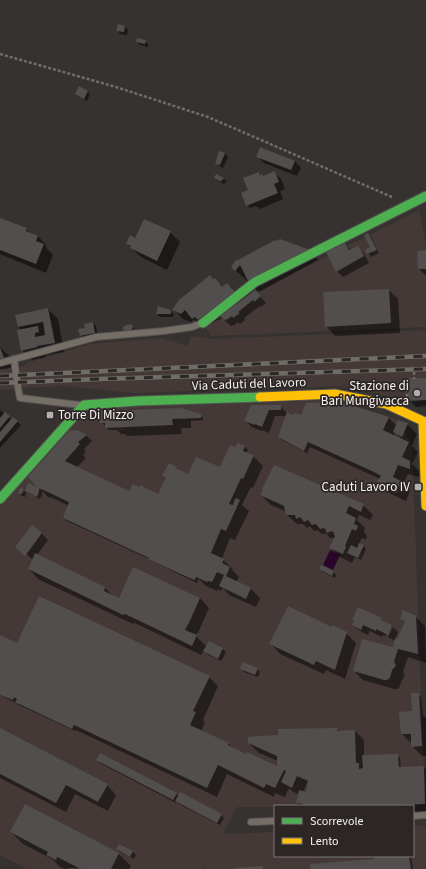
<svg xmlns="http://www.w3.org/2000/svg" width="426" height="869" font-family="'Source Sans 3',sans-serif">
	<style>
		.built { fill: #453937 }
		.water { fill: #2a052a }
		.shadow { fill: #0007; fill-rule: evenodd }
		.building { fill: #514e4d }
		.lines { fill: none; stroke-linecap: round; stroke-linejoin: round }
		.lane-casing { stroke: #535150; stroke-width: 8 }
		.fast-casing { stroke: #535150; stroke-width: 11 }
		.slow-casing { stroke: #535150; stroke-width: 11 }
		.path { stroke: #716e6a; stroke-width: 2.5; stroke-dasharray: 3 2; stroke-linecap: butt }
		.lane { stroke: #746e67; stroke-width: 6 }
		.fast { stroke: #4caf50; stroke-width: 9 }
		.slow { stroke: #ffc107; stroke-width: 9 }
		.rail-casing { stroke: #706c67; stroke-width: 4.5 }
		.rail { stroke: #2c2725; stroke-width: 3; stroke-dasharray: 9; stroke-linecap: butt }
		.poi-dot { fill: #b3afae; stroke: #2c2725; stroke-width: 1.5 }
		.labels { text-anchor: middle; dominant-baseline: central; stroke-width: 3.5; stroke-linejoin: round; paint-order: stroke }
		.street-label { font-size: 13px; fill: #f7f3f2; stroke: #2c2725 }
		.poi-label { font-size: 13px; fill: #f7f3f2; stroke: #2c2725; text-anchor: end }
	</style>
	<rect width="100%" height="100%" fill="#353230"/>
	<g class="built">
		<path d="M419 210 426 244V327L211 336 205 327 260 290Z"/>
		<path d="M426 330V400L408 401 341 386 134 393 64 386 26 388 0 390V370L8 369 24 366 27 363 91 344 161 338 188 346 191 336 213 339Z"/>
		<path d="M340 400 398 420 412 445 425 804 275 806V807H237L223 834 275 832V856H413V826H426V869H204L213 852 203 869H27L0 855V503L85 408Z"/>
	</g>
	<path class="water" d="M330 550 340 555 333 570 323 565Z"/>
	<g class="shadow">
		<path d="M119 25 125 27 128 30 127 35 120 34 118 31Z"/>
		<path d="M145 41 148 44V47L140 45 137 42Z"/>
		<path d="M88 92 90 94 87 101 79 96 76 94Z"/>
		<path d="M220 152 225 154 228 157 223 168 219 166 216 163Z"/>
		<path d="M257 156 295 161 301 168 297 176 264 163Z"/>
		<path d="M259 173 264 177 275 173 281 179 285 189 280 191 283 199 260 209 256 206 250 208 247 205 249 191Z"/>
		<path d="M215 178 224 179 227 182H226L224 184 218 181Z"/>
		<path d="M0 219 26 229 31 234 38 236 47 246 46 248 53 255 46 273 0 254Z"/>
		<path d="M170 232 180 242 167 270 141 257 127 244 136 239Z"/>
		<path d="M368 234 371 237 379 253 371 257 366 250 372 248Z"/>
		<path d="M345 244 351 250 358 248 364 254 369 263 343 277 337 271Z"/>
		<path d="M309 251 318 260 259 292 232 267 237 262Z"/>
		<path d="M426 251V275H425L419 269Z"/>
		<path d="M210 276 223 287 227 284 237 293 255 291 266 303 261 307 260 306 244 318 245 320 240 324 238 322 234 325 231 326 222 318 202 328 194 319 191 322 183 319 174 310Z"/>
		<path d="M389 290 398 299 400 333 335 336 326 326Z"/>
		<path d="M48 309 58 319 64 352 46 355V357L32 360 22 350 21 330 18 327Z"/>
		<path d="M171 311 174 314 173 317H160L157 314Z"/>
		<path d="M93 323 96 326 98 336 84 339 81 336 80 330 86 329Z"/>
		<path d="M130 325 135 329V332L130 334 124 327Z"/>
		<path d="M0 347 9 356 12 367 5 369H0Z"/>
		<path d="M426 379V406L416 407 409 400Z"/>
		<path d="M251 406H280L287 413 294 416 389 418 397 426 407 424 417 434 412 446 418 452 412 464 419 471V477L408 474 403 484 410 491 406 501 387 492 378 483 380 479 310 447 307 453 282 440 279 437 287 416H275L269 433 262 430 261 431 252 427 245 421ZM395 433 403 440 394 436Z"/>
		<path d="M0 410 12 420 13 418 21 425 0 448Z"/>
		<path d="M200 415 203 418V420L191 421V428H181L182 434 127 436 125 434H121L117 430H109L101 422Z"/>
		<path d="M86 435 92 441 84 449 86 451 83 455 86 458 77 467 129 492 158 495 166 478 164 475 176 467 180 472 188 476 221 469 238 444 245 447 248 450 246 453 253 456 263 466 253 488 251 487 242 505 249 511 235 540 230 538 222 559 233 569 232 570 239 577 236 582 251 589 260 598 256 607 229 595 223 588 221 591 218 589 217 591 206 586 199 579 197 583 152 561 149 559 67 521 64 518 69 506 50 497 49 498 42 491V495L40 499 29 493 27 491 25 497 22 496 20 493 23 490 26 492 29 485 41 490 29 477Z"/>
		<path d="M261 495 363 505 373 515 370 520 359 515 357 520 365 528 364 532 367 536 366 540 362 538 359 544 364 546 366 549 361 560 355 557 352 563 340 557 330 548 335 539 334 538H330L326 533 322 534 317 530 314 531 310 526 307 528 303 524H297L287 515V512L271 505Z"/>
		<path d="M32 527 42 534 48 540 37 555 105 588 112 595 119 599 200 598 209 608 198 633H197L196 636 207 647 209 642 223 649 226 652 221 661 207 654 204 650 201 655 135 623 133 624 38 579 29 569 33 560 22 550Z"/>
		<path d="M320 569 333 572 336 575 335 578 323 572Z"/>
		<path d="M416 617 425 626 426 663 408 657 403 672 405 675 404 677 402 680 399 688 397 689H394L363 680 354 671 393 648 395 641 388 637 393 627H390L386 636 383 635 382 637 370 631 368 635 360 631 353 625 381 619 384 622 392 626 398 632 395 639 398 640 406 623 401 618Z"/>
		<path d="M332 628 346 633 356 643 345 679 326 670 324 674 280 654 271 644Z"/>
		<path d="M0 636 18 644 209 677 218 686 203 720 205 722 201 731 228 743 234 749 278 768V761L259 753 249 743 279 736 337 729 340 732 355 731 364 740V756L397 755 400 758 401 768 424 767 426 770V813L413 814V806H300L297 803 299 795 292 791 289 788 285 797 275 793 274 797 227 774 217 797 76 730 75 731 19 705 16 702V703L0 695ZM308 781 309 782 307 793 303 792Z"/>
		<path d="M241 669H257L260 672 258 677 244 672Z"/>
		<path d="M418 694 421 697 423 715 426 718V756H422L412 746 411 743 402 734 413 712Z"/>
		<path d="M0 730 107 785 116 795 108 811 75 794 66 812 0 778Z"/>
		<path d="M97 760 176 794 179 796 221 815 224 818 220 825 179 804 177 801 176 803 100 763Z"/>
		<path d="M25 806 119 854 131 866 129 869 69 868 64 869 60 867 52 859 23 844 11 832Z"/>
		<path d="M119 845 133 852 136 855 134 859 120 852 117 849Z"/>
		<path d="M375 856H411L413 869H311L375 860Z"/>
	</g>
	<g class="building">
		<path d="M118 24 125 26 124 32 116 31Z"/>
		<path d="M137 38 146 40 145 44 136 42Z"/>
		<path d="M79 86 88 91 84 99 75 94Z"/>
		<path d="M260 147 295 161 291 170 256 157Z"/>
		<path d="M219 151 225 153 220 165 215 164Z"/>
		<path d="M275 171 279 182 274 184 278 193 246 206 241 193 248 190 243 178 259 172 260 175 262 174 263 176Z"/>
		<path d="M216 174 224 178 223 180 222 179 221 182 214 178Z"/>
		<path d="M0 218 27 228 26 231 38 236 36 241 44 244 36 264 0 250Z"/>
		<path d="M144 219 171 231 157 261 130 248 131 246 126 244 130 235 135 238Z"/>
		<path d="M368 233 377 250 367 254 365 250 370 247 364 235Z"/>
		<path d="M280 239 310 250 249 283 240 265 235 271 231 267 236 260H238L275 240 276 241Z"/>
		<path d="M345 243 349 250 358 246 364 256 336 272 326 252Z"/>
		<path d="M426 250V269H418L417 251Z"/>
		<path d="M210 275 213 279 215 278 222 287 227 283 235 292 198 320 195 317 192 319 185 310 181 314 172 310 179 300Z"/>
		<path d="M389 289 391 323 325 327 323 292Z"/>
		<path d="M255 290 261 296 254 302 253 300 238 312 240 313 233 318 232 316 228 319 224 320 220 316Z"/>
		<path d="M158 306 171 310V314H156Z"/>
		<path d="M48 308 55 343 37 346V347L21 351 17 330 38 326 39 332 35 333V337L45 335 43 322 18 327 15 315Z"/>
		<path d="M93 322 95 333 80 336 78 329 85 328 84 324Z"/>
		<path d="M131 324 133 326 132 330 126 332 124 331 123 328 124 326Z"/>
		<path d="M0 347 4 358 0 359Z"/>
		<path d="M408 378H426V400L408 401Z"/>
		<path d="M340 402 389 417 383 430 409 442 402 457 410 461V469L398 465 393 477 401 481 397 493 376 483 381 476 374 472 308 442 304 451 278 437 287 412 293 415 295 413 301 415 306 403Z"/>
		<path d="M251 405H281V410H269L262 427 255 424V425L244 421Z"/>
		<path d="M181 408 201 414V418L172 419 173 425 105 428V423H100L98 420 101 411Z"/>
		<path d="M5 412 10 416 0 428V418Z"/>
		<path d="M13 417 18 421 0 442V432Z"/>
		<path d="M398 420 408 423 402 437 393 432Z"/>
		<path d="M77 430 87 435 78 442 80 444 65 461 129 491 133 484 139 487 140 485 158 494 166 477 162 476 169 463 177 467 176 468 188 474 196 457 220 467 230 445 235 447 238 443 245 446 243 451 254 455 243 479 241 478 229 504 233 505 234 501 236 498 240 500 226 531 221 529 211 553 224 559 222 563 230 567 226 576 251 588 246 599 219 586 224 575 217 572 212 582 208 581 207 582 196 577 195 579 194 580 148 559 149 558 63 518 69 502 39 488V491L37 497 25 491 28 483 37 487 28 477 69 431Z"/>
		<path d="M274 465 364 504 361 512 349 506 346 513 356 518 354 524 358 526 356 531 352 529 345 546 346 547 343 554 329 548 335 536 334 535V533L332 531 327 533 325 529 324 528 320 529 316 524 312 525 309 521 308 520 304 522 302 519 300 517 296 519 295 515H286L284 506 260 495 263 490 262 489Z"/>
		<path d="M20 488 24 489 22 494 18 493Z"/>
		<path d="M32 525 42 533 25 556 15 547Z"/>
		<path d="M359 543 364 545 358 558 347 553 351 545 357 548Z"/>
		<path d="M35 553 105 587 104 591 119 598 133 567 200 598 188 625V624L185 630 197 635 192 646 125 614 123 615 28 569Z"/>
		<path d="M321 565 334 571 332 576 319 569Z"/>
		<path d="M39 596 210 676 193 711 196 712 190 725 229 743 228 745 246 754 247 752 277 766V756L248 743V737L278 735V729L338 728 337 731 355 730 356 763H359V769L363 768 362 755 398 754 399 767 424 766 425 804 371 806H303V804L296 803 299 790 306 792 308 781 297 776 292 788 281 782 286 771 284 770 275 788 266 784 264 788 218 765 207 788 74 725 72 729 15 702 17 699 14 697 13 700 0 695V635L17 643Z"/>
		<path d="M288 606 332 627 333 625 347 632 335 670 316 661 314 665 269 644Z"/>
		<path d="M358 607 382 618 381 620 392 625 388 635 376 629V631L363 625 361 630 352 625 354 621 352 620Z"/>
		<path d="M403 610 416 616 418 654 398 649 394 662 396 665 395 667 392 670 390 678 387 680H384L353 671 362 639 393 647 395 638 397 639 405 621 400 619Z"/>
		<path d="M209 641 223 648 218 659 203 651Z"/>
		<path d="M242 662 258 668 255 675 240 669Z"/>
		<path d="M411 693H419L422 746 411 747V734H401L399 712 412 711Z"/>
		<path d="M0 728 108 784 98 802 66 785 56 803 0 774Z"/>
		<path d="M100 753 177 793 173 800 96 760Z"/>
		<path d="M180 792 222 814 217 823 175 801Z"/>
		<path d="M25 804 119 853 111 869H81L57 857 56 860 46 855 48 852 10 832Z"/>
		<path d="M119 844 133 851 130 857 116 849Z"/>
		<path d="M374 856H409L411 869H310V864L374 859Z"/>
		<path d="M263 866V869H234V868Z"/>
	</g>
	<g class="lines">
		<g class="lane-casing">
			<g id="lane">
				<path d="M14 359C16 372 17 385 20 398L80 405"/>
				<path d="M0 363 96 337 164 331 192 327 202 323"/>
				<path d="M413 816 426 815"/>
				<path d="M251 822 275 821"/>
			</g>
		</g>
		<g class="fast-casing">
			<g id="fast">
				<path d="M203 323 255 282 426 196"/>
				<path d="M0 499 84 405 138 401 260 397"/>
			</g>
		</g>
		<g class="slow-casing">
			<path id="slow" d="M260 397 335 394 386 404 423 421 426 506"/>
		</g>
		<g class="path">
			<path d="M0 54 116 87 208 117 392 197"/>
			<path d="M414 367V379"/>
			<path d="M406 384 407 397"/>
		</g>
		<use href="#lane" class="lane"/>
		<use href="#fast" class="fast"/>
		<use href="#slow" class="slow"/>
		<g class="rail-casing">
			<g id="rail">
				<path d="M0 376 426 356"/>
				<path d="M0 383 99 379 426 369"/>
			</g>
		</g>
		<use href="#rail" class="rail"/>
	</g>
	<g class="poi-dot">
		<circle cx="417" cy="393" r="4"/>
		<rect x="46" y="411" width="8" height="8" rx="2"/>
		<rect x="414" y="483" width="8" height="8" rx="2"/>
	</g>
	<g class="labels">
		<g class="street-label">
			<text transform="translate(249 384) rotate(-2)">Via Caduti del Lavoro</text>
		</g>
		<g class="poi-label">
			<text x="409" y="386">Stazione di<tspan x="409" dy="15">Bari Mungivacca</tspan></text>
			<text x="58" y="415" text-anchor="start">Torre Di Mizzo</text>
			<text x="410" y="487">Caduti Lavoro IV</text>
		</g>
	</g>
	<rect x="274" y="805" width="140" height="52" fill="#2c2725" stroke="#7d7977"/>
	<rect x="282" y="818" width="20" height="6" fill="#4caf50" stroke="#7d7977"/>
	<text x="310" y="825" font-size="12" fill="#f7f3f2">Scorrevole</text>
	<rect x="282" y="838" width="20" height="6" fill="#ffc107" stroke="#7d7977"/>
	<text x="310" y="845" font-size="12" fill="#f7f3f2">Lento</text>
</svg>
